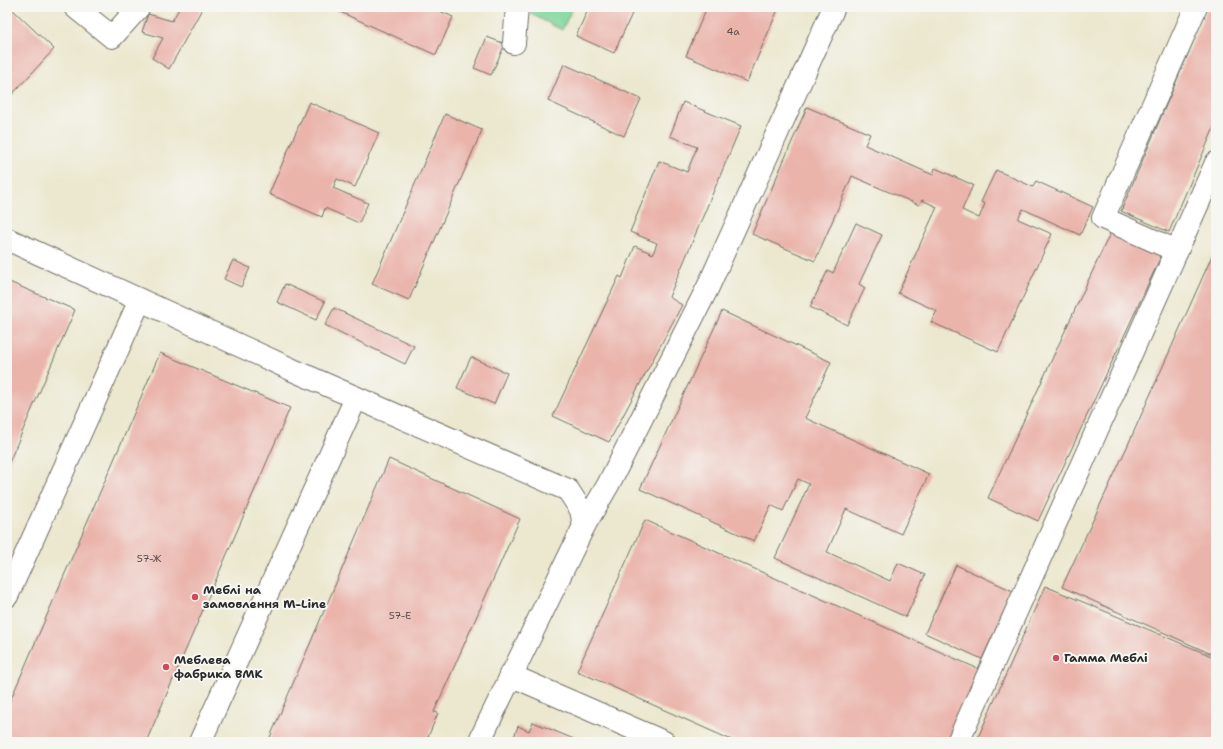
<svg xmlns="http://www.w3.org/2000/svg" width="1223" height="749" font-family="'Shantell Sans',sans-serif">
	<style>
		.green { fill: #7dd498; stroke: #548062 }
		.building { fill: #eab4ab }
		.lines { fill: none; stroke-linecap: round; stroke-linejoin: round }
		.minor-casing { stroke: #6f6d65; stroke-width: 24 }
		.minor { stroke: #fff; stroke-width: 22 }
		.poi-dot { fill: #d1495b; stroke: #f6f6f2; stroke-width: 1.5 }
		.labels { text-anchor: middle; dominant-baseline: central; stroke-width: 4; stroke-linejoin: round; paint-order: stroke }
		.number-label { font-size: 10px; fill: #5b4d4b }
		.poi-label { font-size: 12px; font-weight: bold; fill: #2b2b2b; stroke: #f6f6f2; text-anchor: start }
	</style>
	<rect width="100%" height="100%" fill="#f6f6f2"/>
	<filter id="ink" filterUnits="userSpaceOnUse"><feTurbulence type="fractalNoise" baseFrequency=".025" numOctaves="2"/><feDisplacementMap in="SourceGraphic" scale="8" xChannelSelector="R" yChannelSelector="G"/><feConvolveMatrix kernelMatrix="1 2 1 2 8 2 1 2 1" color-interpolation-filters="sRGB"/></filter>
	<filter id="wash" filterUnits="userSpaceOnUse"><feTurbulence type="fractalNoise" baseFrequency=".012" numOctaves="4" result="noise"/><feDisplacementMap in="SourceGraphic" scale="16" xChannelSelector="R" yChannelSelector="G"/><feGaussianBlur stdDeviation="0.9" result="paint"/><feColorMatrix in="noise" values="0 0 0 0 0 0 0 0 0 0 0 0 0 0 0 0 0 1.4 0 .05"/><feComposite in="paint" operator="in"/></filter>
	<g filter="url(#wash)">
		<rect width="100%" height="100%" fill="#ece8d0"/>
		<path class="green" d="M531 7H573L562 30 531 14Z"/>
		<g id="blocks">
			<g class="building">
				<path d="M180 7H203L169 69 152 58 163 38 142 32 148 14 172 21Z"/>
				<path d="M329 7H431L453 17 436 55Z"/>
				<path d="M589 7H635L614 53 576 36Z"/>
				<path d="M707 7H779L747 82 686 56Z"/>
				<path d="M1208 7H1216V123L1169 232 1121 211Z"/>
				<path d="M12 9 54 49 7 100V14Z"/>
				<path d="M487 37 505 44 491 75 474 68Z"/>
				<path d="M564 64 641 99 624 136 548 101Z"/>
				<path d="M309 102 379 133 355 187 337 179 333 188 368 203 359 223 325 208 322 217 269 194Z"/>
				<path d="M683 102 741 126 669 297 682 305 609 442 553 416 619 276 622 278 635 246 653 254 657 243 630 232 659 161 687 172 697 147 670 136Z"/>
				<path d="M807 107 870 134 865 145 933 175 935 168 973 185 962 210 979 218 985 204 981 202 996 170 1033 187 1036 181 1093 207 1080 235 1023 209 1018 219 1052 234 998 352 931 322 937 311 898 293 937 207 922 200 919 205 852 176 815 261 752 234Z"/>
				<path d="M445 114 482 130 409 300 372 284Z"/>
				<path d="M856 223 882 235 859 284 865 288 847 325 810 307 828 270 833 273Z"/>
				<path d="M1112 229 1163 252 1038 521 988 498Z"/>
				<path d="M1216 247V656L1062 587 1127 447Z"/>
				<path d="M233 260 250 268 241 287 224 279Z"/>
				<path d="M7 281 75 310 7 467Z"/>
				<path d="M285 284 325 302 316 320 277 302Z"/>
				<path d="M334 308 414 346 405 364 325 325Z"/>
				<path d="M722 311 831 362 805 418 929 474 901 534 846 509 827 552 890 581 898 563 925 575 906 617 775 558 809 484 798 479 783 511 771 505 754 541 640 489Z"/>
				<path d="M160 353 290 408 146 742H7V708Z"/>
				<path d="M471 357 507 373 494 404 457 388Z"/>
				<path d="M389 459 520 519 434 712 438 713 426 742H268Z"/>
				<path d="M645 520 983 671 951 742H736L577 671Z"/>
				<path d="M956 565 1013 591 982 659 925 633Z"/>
				<path d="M1045 586 1216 658V742H976Z"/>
				<path d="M533 722 581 742H512L518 726 529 731Z"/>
			</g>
		</g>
	</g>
	<g filter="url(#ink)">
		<use href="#blocks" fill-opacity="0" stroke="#6f6d65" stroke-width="1"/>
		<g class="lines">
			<g class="minor-casing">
				<g id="minor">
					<path d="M75 7 112 37 139 7"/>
					<path d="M514 43 517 7"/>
					<path d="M7 239 295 371 568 490 581 510 584 526"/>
					<path d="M1177 251 1103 218 1196 7"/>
					<path d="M7 596 140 300"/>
					<path d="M510 675 664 742"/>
					<path d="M200 742 356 398"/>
					<path d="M479 742 584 526 608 485 708 287 834 7"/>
					<path d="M958 742 1216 163"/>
				</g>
			</g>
			<use href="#minor" class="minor"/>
		</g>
	</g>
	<g class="poi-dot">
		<circle cx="195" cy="597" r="4"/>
		<circle cx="1056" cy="658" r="4"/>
		<circle cx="166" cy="667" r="4"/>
	</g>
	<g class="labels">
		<g class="number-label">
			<text x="733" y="31">4а</text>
			<text x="149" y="558">57-Ж</text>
			<text x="400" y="615">57-Е</text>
		</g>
		<g class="poi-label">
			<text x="203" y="590">Меблі на<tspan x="203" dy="14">замовлення M-Line</tspan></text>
			<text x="1064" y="658">Гамма Меблі</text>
			<text x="174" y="660">Меблева<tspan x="174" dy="14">фабрика ВМК</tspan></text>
		</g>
	</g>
	<rect width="1223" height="749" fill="none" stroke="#f6f6f2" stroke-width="24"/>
</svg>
